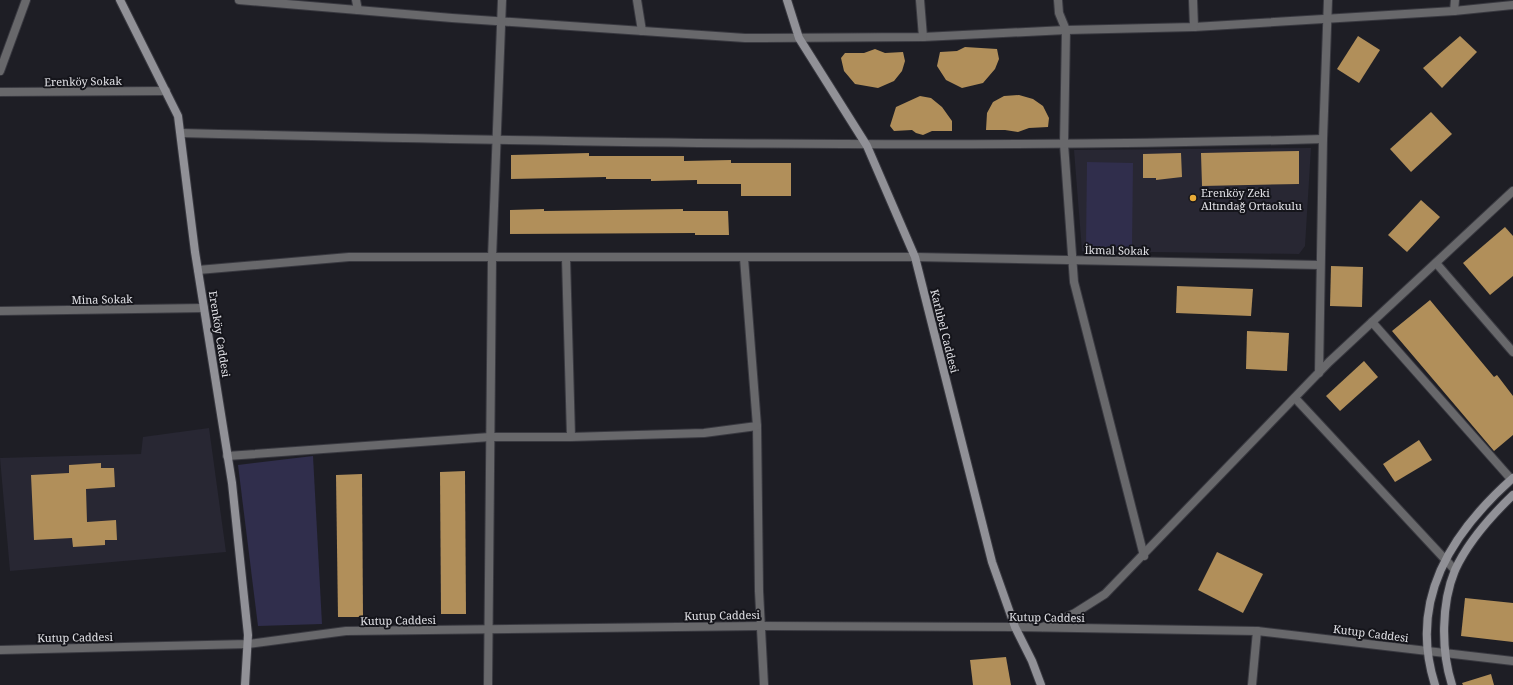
<svg xmlns="http://www.w3.org/2000/svg" width="1513" height="685" font-family="'Noto Serif',serif">
	<style>
		.built { fill: #282733 }
		.green { fill: #302e4c }
		.building { fill: #b18f5a }
		.lines { fill: none; stroke-linecap: round; stroke-linejoin: round }
		.street-casing { stroke: #393940; stroke-width: 10 }
		.secondary-casing { stroke: #393940; stroke-width: 10 }
		.street { stroke: #68686b; stroke-width: 8 }
		.secondary { stroke: #919197; stroke-width: 8 }
		.poi-dot { fill: #e9ab38; stroke: #15151b; stroke-width: 1.5 }
		.labels { text-anchor: middle; dominant-baseline: central; stroke-width: 4; stroke-linejoin: round; paint-order: stroke }
		.street-label { font-size: 11px; fill: #e0e0e5; stroke: #15151b }
		.poi-label { font-size: 11px; fill: #e0e0e5; stroke: #15151b; text-anchor: start }
	</style>
	<rect width="100%" height="100%" fill="#1e1e25"/>
	<g class="built">
		<path d="M1311 148 1305 246 1299 254 1082 251 1074 150Z"/>
		<path d="M209 428 226 552 10 571 0 458 141 454 143 437Z"/>
	</g>
	<g class="green">
		<path d="M1087 162 1133 163 1132 247H1086Z"/>
		<path d="M313 456 322 624 258 626 238 465Z"/>
	</g>
	<g class="building">
		<path d="M1358 36 1380 50 1359 83 1337 69Z"/>
		<path d="M1460 36 1477 52 1442 88 1423 68Z"/>
		<path d="M965 47 997 49 999 59 995 69 983 83 962 88 946 80 937 66 940 52 957 51Z"/>
		<path d="M875 49 885 53 903 52 905 61 902 71 894 81 878 88 855 84 844 71 841 58 845 53H864Z"/>
		<path d="M1019 95 1033 99 1043 106 1049 118 1048 127 1029 128 1018 132 1005 130H986L987 113 993 102 1004 96Z"/>
		<path d="M920 96 931 98 942 107 952 121V131H932L923 135 916 133 912 130 894 131 890 126 896 107Z"/>
		<path d="M1431 112 1452 134 1411 172 1390 149Z"/>
		<path d="M1299 151V184L1202 186 1201 153Z"/>
		<path d="M589 153V156H684V161L731 160V163H791V196H741V184H697V180L651 181V179H606V177L511 179V155Z"/>
		<path d="M1181 153 1182 177 1156 180V178H1143V154Z"/>
		<path d="M1421 200 1440 217 1407 252 1388 235Z"/>
		<path d="M544 209V211L683 209V211H728L729 235H695V233L510 234V210Z"/>
		<path d="M1505 227 1513 236V276L1490 295 1463 263Z"/>
		<path d="M1331 266 1363 267 1362 307 1330 306Z"/>
		<path d="M1177 286 1253 289 1251 316 1176 313Z"/>
		<path d="M1430 300 1494 377 1497 375 1513 396V435L1494 451 1392 331Z"/>
		<path d="M1247 331 1289 333 1287 371 1246 369Z"/>
		<path d="M1364 361 1378 377 1340 411 1326 396Z"/>
		<path d="M1419 440 1432 460 1395 482 1383 464Z"/>
		<path d="M101 463V468H114L115 487 86 489 87 522 116 520 117 540H105V545L73 547 72 538 34 540 31 475 69 473V465Z"/>
		<path d="M465 471 466 614H441L440 472Z"/>
		<path d="M362 474 363 617H338L336 475Z"/>
		<path d="M1217 552 1263 574 1243 613 1198 590Z"/>
		<path d="M1465 598 1513 603V642L1461 636Z"/>
		<path d="M1006 657 1011 685H973L970 660Z"/>
		<path d="M1491 674 1494 685H1463L1462 683Z"/>
	</g>
	<g class="lines">
		<g class="street-casing">
			<g id="street">
				<path d="M239 0 452 18 745 38 923 37 1066 30 1194 27 1454 11 1513 5"/>
				<path d="M356 0 358 10"/>
				<path d="M637 0 642 31"/>
				<path d="M920 0 923 37"/>
				<path d="M1058 0 1059 13 1066 30 1064 144 1074 282 1144 556"/>
				<path d="M1193 0 1194 27"/>
				<path d="M1454 11 1455 0"/>
				<path d="M0 71 26 0"/>
				<path d="M0 92 166 91"/>
				<path d="M181 133C561 142 942 150 1323 139"/>
				<path d="M566 258 571 437"/>
				<path d="M744 258 757 426 759 591 764 685"/>
				<path d="M1436 263 1513 352"/>
				<path d="M198 270 349 257H915L1320 265"/>
				<path d="M0 311 204 308"/>
				<path d="M1372 322 1511 479"/>
				<path d="M1319 373 1323 139 1328 0"/>
				<path d="M1295 398 1455 570"/>
				<path d="M227 456 490 437H571L704 433 757 426"/>
				<path d="M1043 627 1075 613 1105 594 1329 362 1513 191"/>
				<path d="M0 650 248 644 346 631 761 626 1015 627 1257 631 1513 661"/>
				<path d="M488 685 492 258 502 0"/>
				<path d="M1252 685 1257 631"/>
			</g>
		</g>
		<g class="secondary-casing">
			<g id="secondary">
				<path d="M120 0 178 116 195 252 232 483 248 635 245 685"/>
				<path d="M787 0 799 38 867 146 915 257 992 562 1015 627 1032 661 1041 685"/>
				<path d="M1435 685C1408 600 1451 533 1513 478"/>
				<path d="M1452 685C1441 651 1441 604 1455 570 1468 542 1491 516 1513 495"/>
			</g>
		</g>
		<use href="#street" class="street"/>
		<use href="#secondary" class="secondary"/>
	</g>
	<circle class="poi-dot" cx="1193" cy="198" r="4"/>
	<g class="labels">
		<g class="street-label">
			<text transform="translate(83 81) rotate(-1)">Erenköy Sokak</text>
			<text transform="translate(1117 250) rotate(1)">İkmal Sokak</text>
			<text transform="translate(102 299) rotate(-1)">Mina Sokak</text>
			<text transform="translate(945 331) rotate(76)">Karlıbel Caddesi</text>
			<text transform="translate(220 334) rotate(81)">Erenköy Caddesi</text>
			<text transform="translate(722 615) rotate(-1)">Kutup Caddesi</text>
			<text transform="translate(1047 617) rotate(1)">Kutup Caddesi</text>
			<text transform="translate(398 620) rotate(-1)">Kutup Caddesi</text>
			<text transform="translate(1371 633) rotate(7)">Kutup Caddesi</text>
			<text transform="translate(75 637) rotate(-1)">Kutup Caddesi</text>
		</g>
		<g class="poi-label">
			<text x="1201" y="192">Erenköy Zeki<tspan x="1201" dy="13">Altındağ Ortaokulu</tspan></text>
		</g>
	</g>
</svg>
